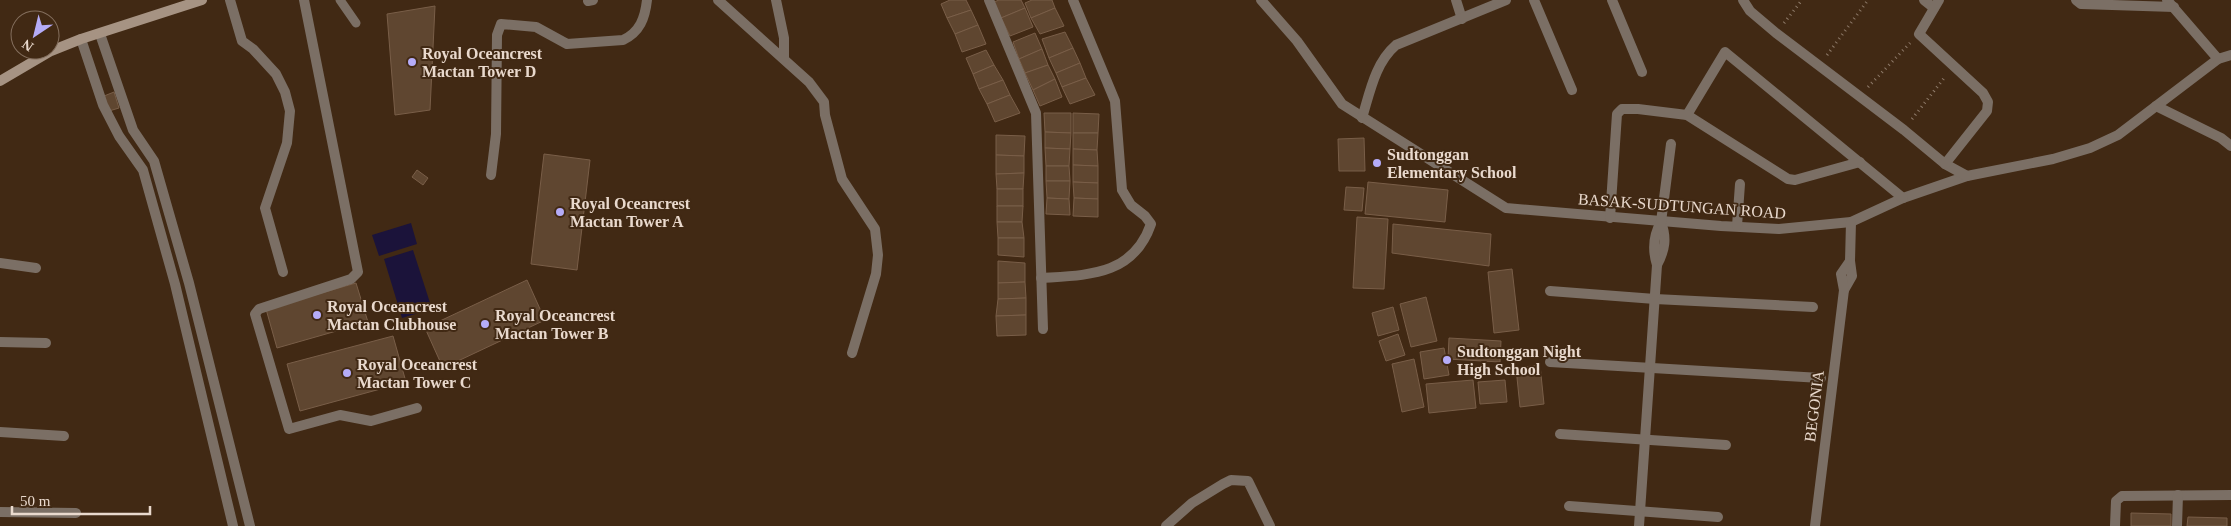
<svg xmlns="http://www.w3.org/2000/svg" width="2231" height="526" font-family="Georgia,serif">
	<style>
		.water { fill: #1b133a }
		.building { fill: #5f4630; stroke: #795e48 }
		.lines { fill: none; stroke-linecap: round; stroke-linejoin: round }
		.path { stroke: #8e7a69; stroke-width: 3; stroke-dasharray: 1 4; stroke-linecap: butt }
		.lane { stroke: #7b6f65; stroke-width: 9 }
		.street { stroke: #7b6f65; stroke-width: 10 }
		.secondary { stroke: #a69383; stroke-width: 10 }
		.poi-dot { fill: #b5acf8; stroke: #412914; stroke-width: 2 }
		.labels { text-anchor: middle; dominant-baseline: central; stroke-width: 4; stroke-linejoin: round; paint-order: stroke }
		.poi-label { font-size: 16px; font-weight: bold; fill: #e9d9cd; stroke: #412914; text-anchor: start }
		.street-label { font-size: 16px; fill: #e9d9cd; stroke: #412914 }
	</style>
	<rect width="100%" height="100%" fill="#412914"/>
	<g class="water">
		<path d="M411 223 417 244 379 256 372 235Z"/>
		<path d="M413 250 432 309 402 318 384 259Z"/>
	</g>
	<g class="building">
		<path d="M950 0H966L971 10 947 18 941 4Z"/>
		<path d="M999 0H1021L1025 8 1001 18 994 2Z"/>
		<path d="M1032 0H1052L1055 8 1031 18 1025 3Z"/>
		<path d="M435 6 430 110 395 115 387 14Z"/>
		<path d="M1025 8 1033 27 1010 36 1001 18Z"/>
		<path d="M1055 8 1064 26 1040 34 1031 18Z"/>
		<path d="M971 10 978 25 955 34 947 18Z"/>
		<path d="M978 25 986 44 962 52 955 34Z"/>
		<path d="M1065 32 1073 48 1049 58 1042 39Z"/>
		<path d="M1035 33 1042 49 1019 59 1013 42Z"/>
		<path d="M1073 48 1080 63 1056 73 1049 58Z"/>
		<path d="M1042 49 1048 65 1025 73 1019 59Z"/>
		<path d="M986 50 994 65 973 74 966 58Z"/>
		<path d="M1080 63 1086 78 1062 87 1056 73Z"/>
		<path d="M994 65 1003 80 979 89 973 74Z"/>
		<path d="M1048 65 1055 79 1033 90 1025 73Z"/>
		<path d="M1086 78 1095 95 1070 104 1062 87Z"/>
		<path d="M1055 79 1062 97 1040 106 1033 90Z"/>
		<path d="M1003 80 1010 95 987 104 979 89Z"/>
		<path d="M114 92 119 108 109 111 104 96Z"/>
		<path d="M1010 95 1020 113 995 122 987 104Z"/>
		<path d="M1044 113H1071V133L1045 132Z"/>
		<path d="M1073 113 1099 114 1098 133H1073Z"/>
		<path d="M1045 132 1071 133 1070 149 1045 148Z"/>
		<path d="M1073 133H1098L1097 150 1073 149Z"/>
		<path d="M996 135 1025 136 1024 156 996 155Z"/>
		<path d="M1364 138 1365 171H1339L1338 139Z"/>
		<path d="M1045 148 1070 149 1069 166H1046Z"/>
		<path d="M1073 149 1097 150 1098 166 1073 165Z"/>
		<path d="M544 154 590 160 577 270 531 264Z"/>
		<path d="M996 155 1024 156V173L996 174Z"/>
		<path d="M1073 165 1098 166V183L1073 182Z"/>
		<path d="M1046 166H1069L1070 181H1046Z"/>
		<path d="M417 170 428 178 423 185 412 177Z"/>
		<path d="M1024 173 1023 189H997L996 174Z"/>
		<path d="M1046 181H1070L1069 199 1047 198Z"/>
		<path d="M1073 182 1098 183V199L1074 198Z"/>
		<path d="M1368 182 1448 190 1445 222 1365 214Z"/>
		<path d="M1346 187 1364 188 1362 211 1344 210Z"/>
		<rect x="997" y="189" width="26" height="17"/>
		<path d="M1047 198 1069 199 1070 215 1046 214Z"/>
		<path d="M1074 198 1098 199V217L1073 216Z"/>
		<path d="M997 206H1023L1022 222H997Z"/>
		<path d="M1357 217 1388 219 1384 289 1353 288Z"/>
		<path d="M997 222H1022L1024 238H998Z"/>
		<path d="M1393 224 1491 234 1489 266 1392 253Z"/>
		<path d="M998 238H1024V257L998 255Z"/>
		<path d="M998 261 1025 263V282L998 283Z"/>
		<path d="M1512 269 1519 330 1494 333 1488 272Z"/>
		<path d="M527 280 545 320 443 368 425 328Z"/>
		<path d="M1025 282 1026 298 998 299V283Z"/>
		<path d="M356 283 368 322 277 348 266 309Z"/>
		<path d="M1426 297 1437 341 1411 347 1400 304Z"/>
		<path d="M1026 298V315L996 316 998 299Z"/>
		<path d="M1393 307 1399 330 1378 336 1372 313Z"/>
		<path d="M1026 315V335L997 336 996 316Z"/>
		<path d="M1398 334 1405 355 1386 361 1379 341Z"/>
		<path d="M393 336 406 382 300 411 287 364Z"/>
		<path d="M1449 338 1501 341 1500 362 1448 359Z"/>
		<path d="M1444 348 1449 375 1424 379 1420 352Z"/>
		<path d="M1414 359 1424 407 1402 412 1392 364Z"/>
		<path d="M1540 365 1544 404 1520 407 1516 368Z"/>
		<path d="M1473 380 1476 408 1429 413 1426 384Z"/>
		<path d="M1505 380 1507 402 1480 404 1478 382Z"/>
		<path d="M2131 513 2171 514V526H2131Z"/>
		<path d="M2188 517 2227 518V526H2187Z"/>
	</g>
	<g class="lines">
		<g class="path">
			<path d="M1784 23 1802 0"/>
			<path d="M1827 55 1868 0"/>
			<path d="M1868 87 1910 43"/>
			<path d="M1912 119 1945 77"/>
		</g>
		<path class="lane" d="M340 0 356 23"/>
		<g class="street">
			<path d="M230 0 242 41 253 49 276 74 285 92 290 111 287 143 265 208 283 272"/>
			<path d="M304 0 358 272 351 279 259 309 255 314 289 429 340 415 371 421 417 408"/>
			<path d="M718 0 809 82 824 102 825 115 842 179 875 229 878 255 876 274 852 353"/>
			<path d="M776 0 784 38V59"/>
			<path d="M989 0 1036 113 1043 329"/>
			<path d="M1261 0 1297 41 1342 104 1506 208 1721 226 1779 229 1851 222 1903 198 1967 176 2053 159 2090 148 2118 135 2218 59 2231 55"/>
			<path d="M1456 0 1462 19"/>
			<path d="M1534 0 1572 90"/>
			<path d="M1612 0 1642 72"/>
			<path d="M1743 0 1750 11 1776 33 1904 130 1945 164 1967 176"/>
			<path d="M1924 0 1934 8"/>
			<path d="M1939 0 1919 34 1983 93 1988 102 1987 111 1945 164"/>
			<path d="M2076 0 2081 4 2174 7"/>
			<path d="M2167 0 2218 59"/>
			<path d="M588 1 593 0"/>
			<path d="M100 34 133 130 154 161 189 283 250 526"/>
			<path d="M81 39 103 105 119 136 143 170 175 284 233 526"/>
			<path d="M2156 106 2221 138 2231 146"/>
			<path d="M1687 115 1725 52 1903 198"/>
			<path d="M1362 118C1370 92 1375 63 1396 45L1506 0"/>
			<path d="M491 175 496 134 497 35 501 24 536 27 567 44 623 40C640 32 645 18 647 0"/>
			<path d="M1610 218 1617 114 1622 109H1638L1687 115 1788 179 1795 180 1860 162"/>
			<path d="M1737 226 1740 184"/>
			<path d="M0 263 36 268"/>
			<path d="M1657 265C1665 250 1667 238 1661 222"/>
			<path d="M1041 278C1088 275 1133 276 1151 224L1145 216 1131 205 1122 190 1115 101 1073 0"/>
			<path d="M1844 290 1852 276 1850 261 1851 222"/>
			<path d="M1550 291 1655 299 1813 307"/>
			<path d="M0 342 46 343"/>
			<path d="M1550 362 1821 378"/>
			<path d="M0 432 64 436"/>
			<path d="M1560 434 1726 445"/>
			<path d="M1569 506 1718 517"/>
			<path d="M0 512 76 513"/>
			<path d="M1166 526 1192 503 1223 484 1231 480 1248 481 1270 526"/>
			<path d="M1639 526 1657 265C1652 249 1653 236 1661 222L1671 144"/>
			<path d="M1815 526 1844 290 1841 274 1850 261"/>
			<path d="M2115 526 2116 501 2122 496 2231 495"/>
			<path d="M2177 526 2178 495"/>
		</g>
		<path class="secondary" d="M0 81 51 51 81 39 202 0"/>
	</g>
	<g class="poi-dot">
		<circle cx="412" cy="62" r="5"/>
		<circle cx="1377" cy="163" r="5"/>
		<circle cx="560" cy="212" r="5"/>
		<circle cx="317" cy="315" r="5"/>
		<circle cx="485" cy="324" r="5"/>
		<circle cx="1447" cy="360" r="5"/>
		<circle cx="347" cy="373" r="5"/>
	</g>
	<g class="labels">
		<g class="poi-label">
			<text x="422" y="53">Royal Oceancrest<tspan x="422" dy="18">Mactan Tower D</tspan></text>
			<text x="1387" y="154">Sudtonggan<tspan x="1387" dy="18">Elementary School</tspan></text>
			<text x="570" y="203">Royal Oceancrest<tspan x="570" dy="18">Mactan Tower A</tspan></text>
			<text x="327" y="306">Royal Oceancrest<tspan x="327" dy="18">Mactan Clubhouse</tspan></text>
			<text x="495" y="315">Royal Oceancrest<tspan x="495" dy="18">Mactan Tower B</tspan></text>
			<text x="1457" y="351">Sudtonggan Night<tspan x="1457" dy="18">High School</tspan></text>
			<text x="357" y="364">Royal Oceancrest<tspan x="357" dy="18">Mactan Tower C</tspan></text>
		</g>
		<g class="street-label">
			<text transform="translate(1682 206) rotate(4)">BASAK-SUDTUNGAN ROAD</text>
			<text transform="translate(1814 406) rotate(-83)">BEGONIA</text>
		</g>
	</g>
	<g transform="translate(35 35) rotate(215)"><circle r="24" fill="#412914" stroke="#846f5e"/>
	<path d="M0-4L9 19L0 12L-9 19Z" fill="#b5acf8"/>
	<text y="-8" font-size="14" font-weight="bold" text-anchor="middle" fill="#e9d9cd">N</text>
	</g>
	<path d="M12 506v8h138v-8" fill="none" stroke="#e9d9cd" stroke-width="2.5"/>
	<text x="20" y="506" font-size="15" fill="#e9d9cd" stroke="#412914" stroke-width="4" paint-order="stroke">50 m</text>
</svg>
